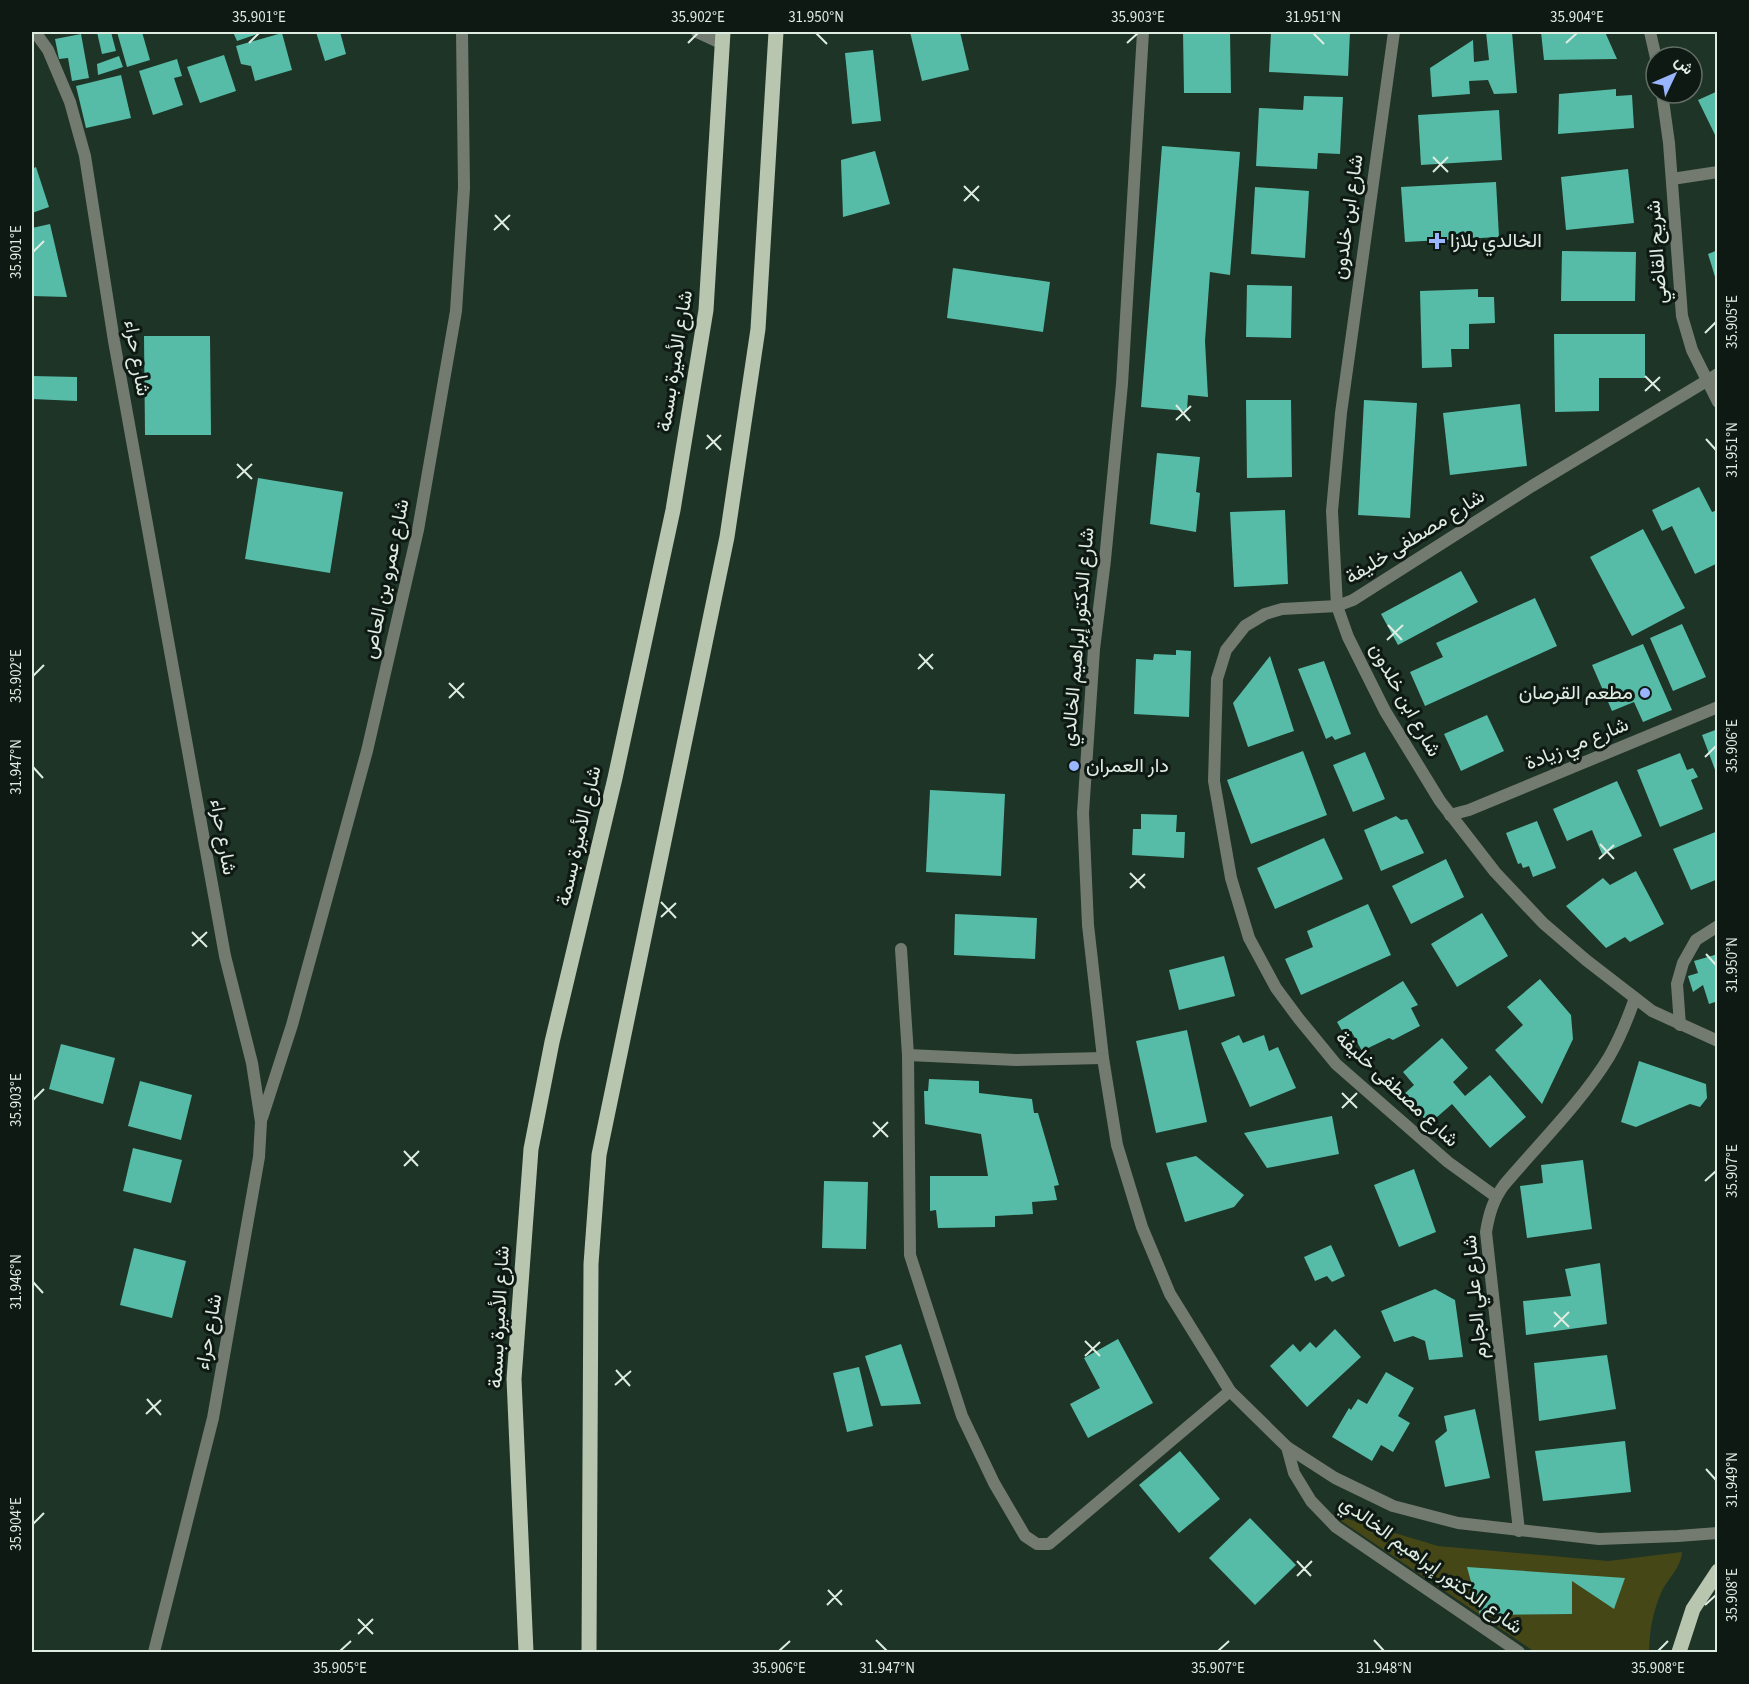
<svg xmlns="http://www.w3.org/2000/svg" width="1749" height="1684" font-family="'Source Sans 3',Vazirmatn,sans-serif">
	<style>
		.park { fill: #454717 }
		.building { fill: #56bca7 }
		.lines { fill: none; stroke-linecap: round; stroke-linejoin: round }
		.street { stroke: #737a6f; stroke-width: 12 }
		.primary { stroke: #b8c5af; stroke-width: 15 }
		.ticks { fill: none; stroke: #deece2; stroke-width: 2 }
		.poi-dot { fill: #98b5fd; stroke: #0f1913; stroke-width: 2 }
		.labels { text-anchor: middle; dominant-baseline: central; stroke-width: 6; stroke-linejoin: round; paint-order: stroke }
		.street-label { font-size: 20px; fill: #deece2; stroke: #0f1913 }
		.poi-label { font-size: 20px; fill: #deece2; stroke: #0f1913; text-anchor: start }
		.neatline { fill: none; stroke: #deece2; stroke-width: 2 }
		.ticks-label { font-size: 15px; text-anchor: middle; fill: #deece2 }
	</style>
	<rect width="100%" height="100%" fill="#1e3426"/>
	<path class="park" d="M1331 1514 1438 1546 1608 1561 1682 1552C1681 1568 1668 1578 1661 1593 1653 1611 1649 1633 1649 1652H1535Z"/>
	<g class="building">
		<path d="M97 32H111L116 51 102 54Z"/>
		<path d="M117 32H142L150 60 127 67Z"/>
		<path d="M233 32H263L237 41Z"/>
		<path d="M316 32H340L346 54 325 61Z"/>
		<path d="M910 32H960L969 70 922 81Z"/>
		<path d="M1183 32H1230L1231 93H1184Z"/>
		<path d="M1271 32H1350L1348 76 1269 72Z"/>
		<path d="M1486 32H1512L1517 93 1494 94 1488 80 1469 81 1470 94 1432 97 1430 68 1473 40 1474 62 1489 60Z"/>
		<path d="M1541 32H1605L1617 59 1544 60Z"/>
		<path d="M282 33 292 70 255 81 251 66 241 64 236 46Z"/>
		<path d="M81 34 89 78 72 81 68 58 59 59 55 39Z"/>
		<path d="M873 50 881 121 852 124 845 53Z"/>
		<path d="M224 55 236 91 200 103 187 67Z"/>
		<path d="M119 56 123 67 98 75 97 64Z"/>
		<path d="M177 59 182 76 174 78 183 105 153 115 139 71Z"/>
		<path d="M121 75 131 118 86 128 76 86Z"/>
		<path d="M1616 89V96L1632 95 1634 128 1558 134 1559 94Z"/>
		<path d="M1718 91V141L1698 100Z"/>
		<path d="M1304 96 1343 97 1340 154 1318 153 1317 169 1256 166 1259 108 1303 110Z"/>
		<path d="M1499 110 1502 160 1421 165 1418 115Z"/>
		<path d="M1162 146 1240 152 1230 275 1210 272 1205 341 1208 397 1188 395 1187 411 1141 407Z"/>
		<path d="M875 151 890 204 843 217 841 160Z"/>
		<path d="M36 167 49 207 32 213V169Z"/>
		<path d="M1628 169 1634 223 1566 230 1561 177Z"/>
		<path d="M1496 182 1499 237 1405 242 1401 187Z"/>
		<path d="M1255 187 1309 191 1305 258 1251 254Z"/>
		<path d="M50 224 67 297 32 296V228Z"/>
		<path d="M1718 250V283H1717L1708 254Z"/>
		<path d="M1562 251 1636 252 1635 301H1561Z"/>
		<path d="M953 268 1050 282 1043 332 947 318Z"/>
		<path d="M1247 285 1292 286 1291 338 1246 337Z"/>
		<path d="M1478 289V297H1494L1495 323 1469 324V349H1451L1452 367 1422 368 1420 291Z"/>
		<path d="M1554 334H1645V378H1599V411L1555 412Z"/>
		<path d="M144 336H210L211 435H145Z"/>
		<path d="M32 376 77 377V401L32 399Z"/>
		<path d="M1246 400H1291L1292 477 1247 478Z"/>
		<path d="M1364 400 1417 403 1410 518 1358 515Z"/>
		<path d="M1520 404 1527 466 1450 475 1443 413Z"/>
		<path d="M1157 453 1200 457 1196 492 1200 493 1196 532 1150 524Z"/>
		<path d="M258 478 343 492 330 573 245 559Z"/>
		<path d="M1699 487 1712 512 1718 510V563L1695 574 1672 526 1662 531 1652 510Z"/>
		<path d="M1285 510 1288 584 1234 587 1230 512Z"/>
		<path d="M1643 529 1685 608 1632 636 1590 557Z"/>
		<path d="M1461 571 1478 602 1398 645 1381 614Z"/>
		<path d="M1535 598 1557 646 1425 706 1410 672 1443 657 1436 643Z"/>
		<path d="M1682 624 1706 677 1673 691 1650 638Z"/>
		<path d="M1643 644 1672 710 1643 722 1634 702 1612 711 1592 665Z"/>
		<path d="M1176 650 1191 651 1189 717 1134 714 1136 659 1153 660 1154 654 1176 655Z"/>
		<path d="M1270 656 1294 731 1248 747 1233 703Z"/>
		<path d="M1324 661 1351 734 1335 740 1332 736 1326 739 1298 669Z"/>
		<path d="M1487 715 1504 751 1461 771 1444 734Z"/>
		<path d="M1718 729V775H1717L1702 735Z"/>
		<path d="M1303 751 1327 815 1251 844 1227 780Z"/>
		<path d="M1365 752 1385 799 1353 812 1333 765Z"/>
		<path d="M1680 753 1687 770 1693 768 1698 777 1691 780 1703 809 1660 827 1637 770Z"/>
		<path d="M1617 781 1642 836 1602 854 1592 830 1567 841 1553 809Z"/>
		<path d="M930 790 1005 794 1001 876 926 872Z"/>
		<path d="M1141 814 1177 815 1176 832H1185L1184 858 1132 855 1133 829H1141Z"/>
		<path d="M1396 816 1401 820 1407 819 1424 853 1381 871 1364 830Z"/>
		<path d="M1537 821 1556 868 1533 877 1529 866 1523 868 1521 863 1518 864 1506 833Z"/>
		<path d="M1718 831V879L1691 890 1673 849Z"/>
		<path d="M1324 838 1343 879 1275 909 1257 868Z"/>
		<path d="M1446 859 1464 897 1411 924 1392 886Z"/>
		<path d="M1636 871 1664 924 1630 942 1625 937 1606 948 1566 906 1603 878 1610 885Z"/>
		<path d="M1368 904 1391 955 1301 995 1285 959 1313 947 1307 931Z"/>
		<path d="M1482 913 1508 956 1457 987 1431 944Z"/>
		<path d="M955 914 1037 918 1035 959 954 955Z"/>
		<path d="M1718 954V1001L1709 1004 1703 985 1693 992 1688 976 1698 973 1694 961Z"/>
		<path d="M1224 956 1235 996 1179 1010 1169 970Z"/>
		<path d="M1540 979 1571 1015 1573 1039 1542 1104 1495 1050 1523 1025 1507 1007Z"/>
		<path d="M1403 981 1418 1005 1411 1008 1420 1026 1393 1040 1389 1038 1362 1051 1351 1031 1344 1034 1337 1022Z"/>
		<path d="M1187 1030 1207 1122 1156 1133 1136 1041Z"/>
		<path d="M1239 1035 1243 1043 1264 1035 1269 1051 1278 1047 1296 1088 1250 1107 1221 1043Z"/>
		<path d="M1442 1038 1468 1068 1453 1082 1465 1096 1490 1075 1526 1117 1490 1148 1452 1104 1429 1124 1403 1095 1414 1085 1403 1072Z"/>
		<path d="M61 1044 115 1058 103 1104 49 1089Z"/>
		<path d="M1639 1061 1706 1084 1707 1098 1700 1107 1690 1104 1636 1127 1621 1122Z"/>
		<path d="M929 1079 979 1081V1093L1032 1099 1034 1113H1038L1059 1185 1054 1186 1057 1200 1032 1202 1033 1214 995 1216V1227L938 1228 936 1210 930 1211V1176H988L981 1134 925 1124 924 1091H928Z"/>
		<path d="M140 1081 192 1095 181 1140 128 1126Z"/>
		<path d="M1332 1116 1339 1154 1267 1168 1244 1133Z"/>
		<path d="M133 1148 182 1160 171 1203 123 1191Z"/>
		<path d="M1196 1156 1244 1195 1234 1207 1185 1222 1166 1163Z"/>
		<path d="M1583 1160 1592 1229 1527 1238 1520 1186 1543 1183 1541 1165Z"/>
		<path d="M1414 1169 1436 1232 1399 1247 1374 1185Z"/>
		<path d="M824 1181 868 1182 866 1249 822 1248Z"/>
		<path d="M1331 1245 1345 1276 1332 1282 1327 1276 1315 1281 1304 1257Z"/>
		<path d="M134 1248 186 1261 172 1318 120 1305Z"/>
		<path d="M1600 1263 1607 1324 1526 1335 1523 1301 1571 1296 1565 1269Z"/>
		<path d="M1435 1289 1455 1300 1463 1357 1429 1360 1425 1341 1413 1336 1394 1342 1381 1311Z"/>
		<path d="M1335 1329 1361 1357 1307 1407 1270 1366 1293 1344 1300 1352 1310 1342 1316 1348Z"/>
		<path d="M1118 1339 1153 1403 1088 1438 1070 1404 1100 1388 1084 1358Z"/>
		<path d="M901 1344 921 1404 881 1406 865 1356Z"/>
		<path d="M1607 1355 1616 1409 1539 1421 1534 1363Z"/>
		<path d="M859 1367 873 1426 847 1432 833 1373Z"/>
		<path d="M1386 1372 1414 1388 1398 1416 1410 1423 1393 1452 1381 1445 1372 1461 1332 1437 1349 1408 1351 1410 1358 1399 1367 1404Z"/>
		<path d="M1475 1409 1490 1478 1445 1487 1435 1441 1447 1431 1444 1416Z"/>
		<path d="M1625 1441 1631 1492 1543 1501 1535 1451Z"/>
		<path d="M1180 1451 1220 1499 1179 1533 1139 1485Z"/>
		<path d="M1250 1518 1296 1565 1255 1605 1209 1558Z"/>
		<path d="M1467 1567 1625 1578 1614 1609 1572 1581V1614L1480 1615Z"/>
	</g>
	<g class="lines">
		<g class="street">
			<path d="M35 32 48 50 70 102 85 156 114 341 225 956 252 1063 261 1122 259 1157 213 1418 154 1652"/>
			<path d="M697 32 723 44"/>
			<path d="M1143 32 1122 384 1105 560 1094 649 1083 813 1088 925 1103 1058 1117 1145 1142 1227 1170 1294 1230 1391 1287 1447 1335 1478 1393 1506 1458 1523 1599 1539 1678 1536 1718 1533"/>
			<path d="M1394 32 1341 413 1332 511 1337 606 1348 637 1385 711 1440 801 1495 872 1543 923 1586 960 1652 1011 1718 1041"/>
			<path d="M1650 32 1656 58"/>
			<path d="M1662 93 1669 143 1682 316 1692 350 1718 402"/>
			<path d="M1672 179 1718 172"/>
			<path d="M1450 815 1469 810 1718 707"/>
			<path d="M901 949 908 1055 910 1255 962 1416 994 1483 1025 1536 1037 1544H1049L1230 1391"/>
			<path d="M1680 1025 1677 984 1683 963 1696 940 1718 926"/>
			<path d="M908 1055 1016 1060 1103 1058"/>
			<path d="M262 1118 292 1025 367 751 418 530 456 311 464 188 462 32"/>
			<path d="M1495 1196 1448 1162 1336 1064 1299 1019 1276 988 1249 938 1231 878 1214 781 1217 679 1226 650 1245 626 1265 614 1282 609 1337 606 1353 600 1532 486 1718 374"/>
			<path d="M1287 1447 1294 1473 1311 1501 1336 1527 1519 1652"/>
			<path d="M1519 1531 1486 1232C1489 1214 1493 1200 1504 1185 1537 1146 1583 1100 1609 1057 1620 1038 1628 1018 1635 998"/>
		</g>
		<g class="primary">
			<path d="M526 1652 514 1379 531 1149 552 1042 615 778 673 510 706 310 723 32"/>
			<path d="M589 1652 591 1264 599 1155 727 537 758 329 776 32"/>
			<path d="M1679 1652 1693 1609 1718 1571"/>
		</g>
	</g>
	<path class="ticks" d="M816 33 827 44M1313 33 1324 44M249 43 259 33M688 43 698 33M1127 43 1138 33M1566 43 1577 33M1433 157 1448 172M1433 172 1448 157M964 186 979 201M964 201 979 186M495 215 509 230M494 230 510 215M33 252 44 241M1705 333 1716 322M1645 376 1660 391M1645 391 1660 377M1176 405 1190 421M1176 420 1191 406M707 435 721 450M1706 439 1716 450M706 449 721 435M237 464 252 479M237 478 252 464M1388 625 1402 640M1387 640 1403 625M919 654 933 669M918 669 933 654M33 676 44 665M449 683 464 698M449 698 464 683M1705 757 1716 746M33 767 43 778M1600 844 1614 859M1599 859 1614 845M1130 873 1145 888M1130 888 1145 874M661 902 676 918M661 917 676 903M192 932 207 947M192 946 207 932M1706 954 1716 965M1342 1093 1357 1108M33 1100 44 1089M1342 1108 1357 1093M873 1122 888 1137M873 1137 888 1122M404 1151 418 1166M404 1166 419 1151M1705 1181 1716 1171M33 1282 43 1293M1554 1312 1569 1327M1554 1327 1569 1312M1085 1341 1100 1356M1085 1356 1100 1342M616 1370 630 1386M615 1385 631 1371M147 1399 161 1415M146 1414 161 1400M1706 1469 1716 1480M33 1524 44 1513M1297 1561 1311 1576M1297 1576 1312 1561M828 1590 842 1605M827 1605 842 1590M1705 1605 1716 1595M358 1619 373 1634M358 1634 373 1619M876 1640 887 1651M1374 1640 1384 1651M340 1651 351 1641M779 1651 790 1641M1218 1651 1229 1641M1658 1651 1668 1641"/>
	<g class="poi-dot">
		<path d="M1434 232h6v6h6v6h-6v6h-6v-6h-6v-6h6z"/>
		<circle cx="1645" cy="693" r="6"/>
		<circle cx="1074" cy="766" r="6"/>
	</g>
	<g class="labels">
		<g class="street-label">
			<text transform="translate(1348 217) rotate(-82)">شارع ابن خلدون</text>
			<text transform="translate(1657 252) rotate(-94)">شريح القاضي</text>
			<text transform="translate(137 358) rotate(80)">شارع حراء</text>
			<text transform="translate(675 361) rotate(-81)">شارع الأميرة بسمة</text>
			<text transform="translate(1415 537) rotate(-32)">شارع مصطفى خليفة</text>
			<text transform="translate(386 579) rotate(-78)">شارع عمرو بن العاص</text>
			<text transform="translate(1078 637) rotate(-85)">شارع الدكتور إبراهيم الخالدي</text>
			<text transform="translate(1405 700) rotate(61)">شارع ابن خلدون</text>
			<text transform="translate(1577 744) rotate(-22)">شارع مي زيادة</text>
			<text transform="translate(579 836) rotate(-77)">شارع الأميرة بسمة</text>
			<text transform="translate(223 837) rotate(80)">شارع حراء</text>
			<text transform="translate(1397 1089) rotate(43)">شارع مصطفى خليفة</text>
			<text transform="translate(1475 1297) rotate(-95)">شارع علي الجارم</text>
			<text transform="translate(499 1317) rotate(-87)">شارع الأميرة بسمة</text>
			<text transform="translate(209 1332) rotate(-80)">شارع حراء</text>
			<text transform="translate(1431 1565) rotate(36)">شارع الدكتور إبراهيم الخالدي</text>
		</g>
		<g class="poi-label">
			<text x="1450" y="241">الخالدي بلازا</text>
			<text x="1633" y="693" text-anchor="end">مطعم القرصان</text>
			<text x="1086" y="766">دار العمران</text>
		</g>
	</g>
	<rect width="1749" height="1684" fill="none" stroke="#0f1913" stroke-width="66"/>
	<g transform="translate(1674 75) rotate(46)"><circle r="28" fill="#0f1913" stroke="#626d66" stroke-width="1.5"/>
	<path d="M0-4.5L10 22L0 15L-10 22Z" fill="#98b5fd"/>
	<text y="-9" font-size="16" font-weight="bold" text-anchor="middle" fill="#deece2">ش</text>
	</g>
	<rect x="33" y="33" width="1683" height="1618" class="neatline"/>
	<g class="ticks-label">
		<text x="259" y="22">35.901°E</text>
		<text x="698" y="22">35.902°E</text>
		<text x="816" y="22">31.950°N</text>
		<text x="1138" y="22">35.903°E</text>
		<text x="1313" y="22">31.951°N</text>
		<text x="1577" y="22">35.904°E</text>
		<text transform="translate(16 252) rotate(-90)" y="5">35.901°E</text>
		<text transform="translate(1732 322) rotate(-90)" y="5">35.905°E</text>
		<text transform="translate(1732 450) rotate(-90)" y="5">31.951°N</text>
		<text transform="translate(16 676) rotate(-90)" y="5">35.902°E</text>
		<text transform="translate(1732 746) rotate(-90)" y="5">35.906°E</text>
		<text transform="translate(16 767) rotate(-90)" y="5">31.947°N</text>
		<text transform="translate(1732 965) rotate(-90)" y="5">31.950°N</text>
		<text transform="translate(16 1100) rotate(-90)" y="5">35.903°E</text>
		<text transform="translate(1732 1171) rotate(-90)" y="5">35.907°E</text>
		<text transform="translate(16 1282) rotate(-90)" y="5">31.946°N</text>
		<text transform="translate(1732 1480) rotate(-90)" y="5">31.949°N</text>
		<text transform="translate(16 1524) rotate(-90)" y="5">35.904°E</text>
		<text transform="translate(1732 1595) rotate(-90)" y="5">35.908°E</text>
		<text x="340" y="1673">35.905°E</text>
		<text x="779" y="1673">35.906°E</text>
		<text x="887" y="1673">31.947°N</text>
		<text x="1218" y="1673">35.907°E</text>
		<text x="1384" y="1673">31.948°N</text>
		<text x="1658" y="1673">35.908°E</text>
	</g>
</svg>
